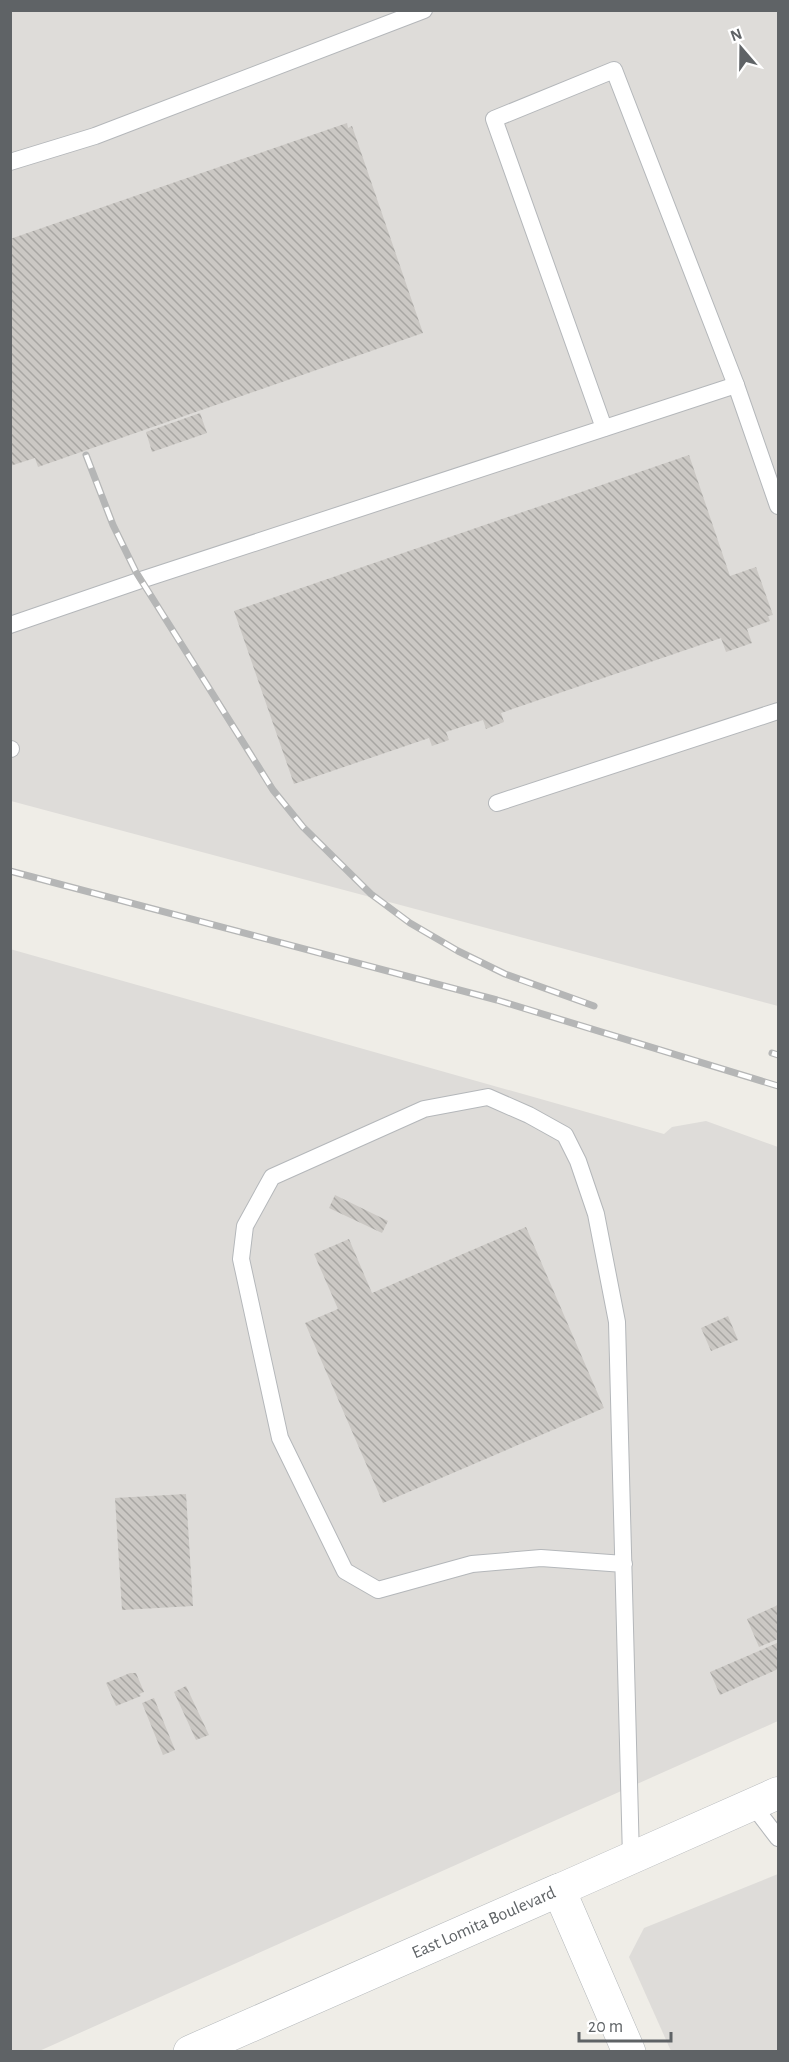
<svg xmlns="http://www.w3.org/2000/svg" width="789" height="2062" font-family="'Alegreya Sans',sans-serif">
	<style>
		.industrial { fill: #dedcd9 }
		.building { fill: url(#building-back-hatch) }
		.lines { fill: none; stroke-linecap: round; stroke-linejoin: round }
		.lane-casing { stroke: #b4b7ba; stroke-width: 18 }
		.street-casing { stroke: #b4b7ba; stroke-width: 33 }
		.secondary-casing { stroke: #b3b7ba; stroke-width: 34 }
		.lane { stroke: #fff; stroke-width: 16 }
		.street { stroke: #fff; stroke-width: 32 }
		.secondary { stroke: #fff; stroke-width: 33 }
		.rail-casing { stroke: #b5b6b6; stroke-width: 7 }
		.rail { stroke: #fff; stroke-width: 4.5; stroke-dasharray: 14; stroke-linecap: butt }
		.labels { text-anchor: middle; dominant-baseline: central; stroke-width: 4.5; stroke-linejoin: round; paint-order: stroke }
		.street-label { font-size: 18px; fill: #5f6366; stroke: #fff }
	</style>
	<defs>
		<pattern id="building-back-hatch" width="6" height="6" patternUnits="userSpaceOnUse" patternTransform="scale(1.5)"><rect width="6" height="6" fill="#cbc8c4"/><path d="M-1 5l2 2M0 0l6 6M5-1l2 2" fill="none" stroke="#a8a6a3"/></pattern>
	</defs>
	<rect width="100%" height="100%" fill="#efede7"/>
	<g class="industrial">
		<path d="M10 11H778V1006L11 801Z"/>
		<path d="M10 949 664 1134 672 1127 706 1121 778 1147V1721L37 2052 10 2051Z"/>
		<path d="M778 1874V2051H671L629 1957 644 1928Z"/>
	</g>
	<g class="building">
		<path d="M347 123 348 128 352 126 423 333 38 467 35 458 10 466V239Z"/>
		<path d="M200 413 207 433 152 452 146 432Z"/>
		<path d="M689 455 730 576 756 567 773 615 768 616 770 621 747 629 752 643 726 652 721 638 501 713 504 722 486 729 483 720 446 732 449 740 432 746 429 738 294 784 234 611Z"/>
		<path d="M335 1195 388 1221 382 1233 329 1208Z"/>
		<path d="M526 1227 604 1408 383 1503 305 1323 338 1309 314 1254 349 1239 372 1293Z"/>
		<path d="M728 1316 738 1340 711 1351 701 1328Z"/>
		<path d="M186 1494 193 1606 122 1610 115 1498Z"/>
		<path d="M778 1605V1639L759 1647 747 1619Z"/>
		<path d="M777 1643 778 1669 720 1695 710 1672Z"/>
		<path d="M130 1673H136L144 1692 139 1694 141 1696 116 1706 106 1683Z"/>
		<path d="M186 1686 209 1735 196 1740 174 1692Z"/>
		<path d="M154 1698 175 1750 163 1755 142 1703Z"/>
	</g>
	<g class="lines">
		<g class="lane-casing">
			<g id="lane">
				<path d="M10 162 95 136 424 10"/>
				<path d="M604 428 494 119 614 70 736 385"/>
				<path d="M10 625 141 580 736 385 778 506"/>
				<path d="M10 749H11"/>
				<path d="M497 803 778 711"/>
				<path d="M624 1564 541 1558 472 1564 378 1590 345 1571 280 1438 241 1259 245 1226 272 1177 424 1109 488 1097 529 1115 565 1135 578 1161 596 1214 617 1322 631 1858"/>
				<path d="M752 1804 778 1838"/>
			</g>
		</g>
		<g class="street-casing">
			<path id="street" d="M559 1890 778 1793"/>
		</g>
		<g class="secondary-casing">
			<g id="secondary">
				<path id="s1" d="M190 2052 559 1890 629 2052"/>
			</g>
		</g>
		<use href="#lane" class="lane"/>
		<use href="#street" class="street"/>
		<use href="#secondary" class="secondary"/>
		<g class="rail-casing">
			<g id="rail">
				<path d="M86 455 113 525 136 572 273 790 303 827 371 894 410 923 458 951 505 974 594 1006"/>
				<path d="M10 871 497 1000 778 1086"/>
				<path d="M772 1053 778 1055"/>
			</g>
		</g>
		<use href="#rail" class="rail"/>
	</g>
	<g class="labels">
		<g class="street-label">
			<text stroke="none"><textPath href="#s1" startOffset="321">East Lomita Boulevard</textPath></text>
		</g>
	</g>
	<rect width="789" height="2062" fill="none" stroke="#5f6366" stroke-width="24"/>
	<g transform="translate(741 48) rotate(340)" stroke="#ffffff" stroke-width="4.5" paint-order="stroke">
	<path d="M0-4.5L10 22L0 15L-10 22Z" fill="#5f6366"/>
	<text y="-9" font-size="16" font-weight="bold" text-anchor="middle" fill="#5f6366">N</text>
	</g>
	<path d="M579 2032v9h92v-9" fill="none" stroke="#5f6366" stroke-width="3"/>
	<text x="588" y="2032" font-size="18" fill="#5f6366" stroke="#ffffff" stroke-width="4.5" paint-order="stroke">20 m</text>
</svg>
